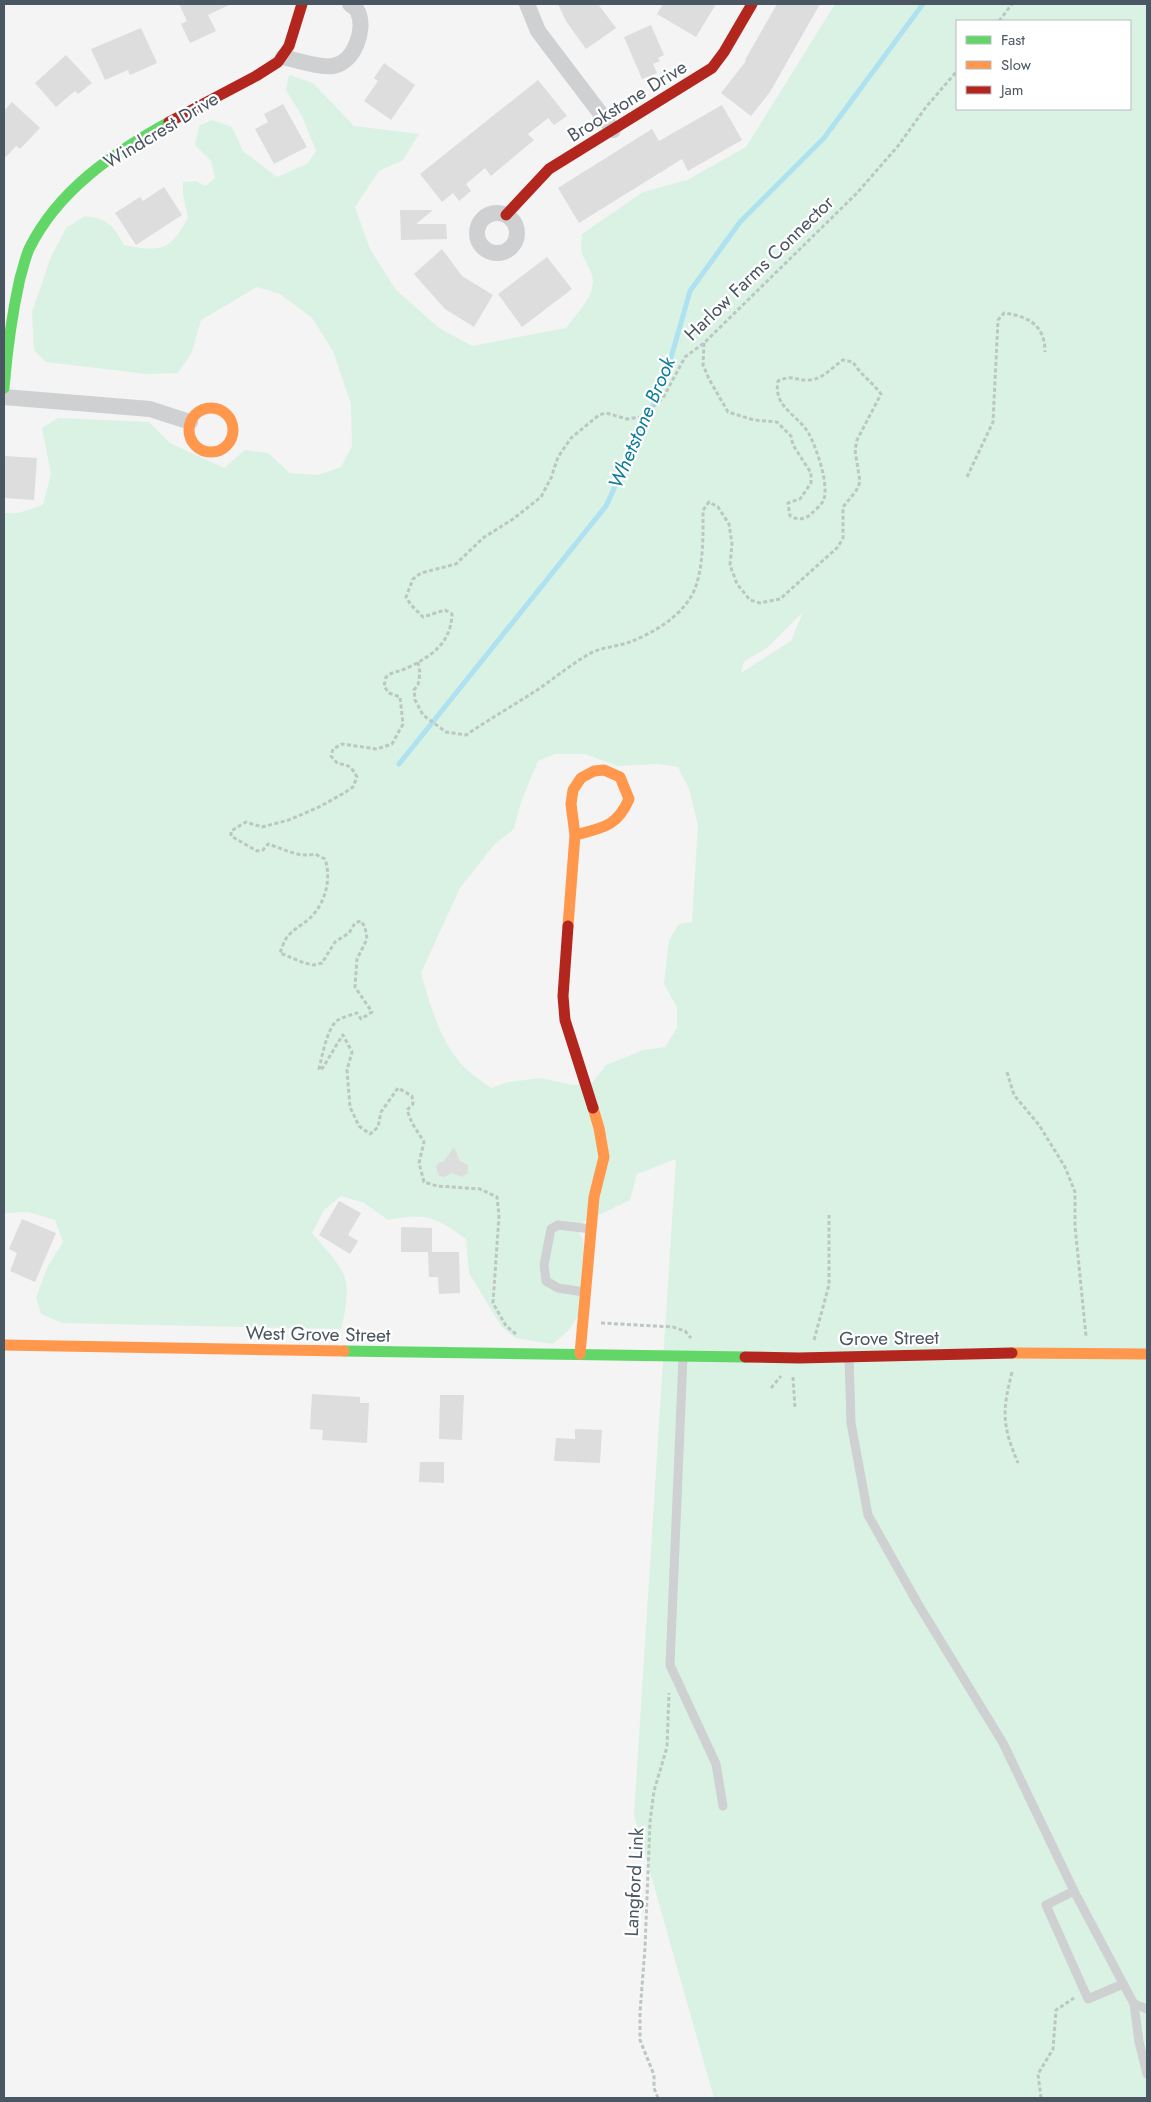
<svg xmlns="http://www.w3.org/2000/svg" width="1151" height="2102" font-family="Jost,sans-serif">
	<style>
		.green { fill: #d9f2e3; fill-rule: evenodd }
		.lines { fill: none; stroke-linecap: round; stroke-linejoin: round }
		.stream { stroke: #aee2f0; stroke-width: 5 }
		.building { fill: #ddddde }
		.path { stroke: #bcc7c4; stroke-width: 3; stroke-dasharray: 4 2.5; stroke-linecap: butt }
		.lane { stroke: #ced0d2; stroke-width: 9 }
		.street { stroke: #ced0d2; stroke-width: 16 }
		.fast { stroke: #63d668; stroke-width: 11 }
		.slow { stroke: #ff974d; stroke-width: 11 }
		.jam { stroke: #b3261e; stroke-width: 11 }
		.labels { text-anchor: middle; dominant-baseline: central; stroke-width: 4.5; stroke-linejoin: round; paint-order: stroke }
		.street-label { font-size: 19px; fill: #4a5661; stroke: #fff }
		.water-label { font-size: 20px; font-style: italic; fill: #0c7c9b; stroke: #fff }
	</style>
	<rect width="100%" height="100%" fill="#f4f4f4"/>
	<path class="green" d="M835 4H1147V2098H714L634 1815 676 1159 637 1174 630 1200 576 1226 583 1240 588 1302 568 1331 553 1344 515 1338 501 1326 469 1273 466 1239C437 1217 424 1212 388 1220L364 1203 341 1196 324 1210 312 1233C322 1245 340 1263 345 1278 349 1292 345 1315 341 1329L62 1323 41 1314 36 1297 48 1266 63 1242 55 1220 28 1212 4 1213V513H18L43 505 51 474 42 428 58 418 149 422 170 443 224 468 245 450 268 453 290 473 318 475 341 467 352 446 351 404 333 351 312 318 280 294 257 287 201 320 192 352 178 373 147 374 46 362 34 350 32 312 51 257 66 228 85 216C108 219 113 225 124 245 161 252 169 252 188 218L183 195V182L196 181 206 186 215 178 211 161 195 145 199 126 212 120 232 127 243 151 277 177 307 164 316 151 302 116 286 90 289 75 313 83 354 126 419 134 403 160 379 171 355 207 370 249 396 290 439 328 472 346 566 328C578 312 601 291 590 270 581 251 580 256 582 234L643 192 687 180 746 147ZM957 21H1130V109H957ZM803 612 791 641 741 673 744 661 767 648ZM555 754H585L617 766 658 764 678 767 689 789 698 825 692 922 679 924 669 940 664 984 677 1007V1028L665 1047 644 1050 606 1065 591 1084 572 1085 541 1078 509 1082 491 1088C485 1083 478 1079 472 1074 442 1050 431 1008 421 973L460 888 494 845 514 829 521 802 538 761Z"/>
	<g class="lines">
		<path class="stream" d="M399 764 606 506 665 379 690 291 740 222 824 138 923 4"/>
	</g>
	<g class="building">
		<path d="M179 4H231L208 15 216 31 190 43 181 24 187 21Z"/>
		<path d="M558 4H598L616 28 586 49 566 21Z"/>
		<path d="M663 4H716L696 37 657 14Z"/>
		<path d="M777 4H820L770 92 751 116 721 93 746 61 745 60Z"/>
		<path d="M651 25 664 55 658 58 660 61 653 64 657 73 642 79 624 37Z"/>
		<path d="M141 28 157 63 130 75 128 70 105 80 91 49Z"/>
		<path d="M66 55 92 83 78 94 75 91 56 107 35 83Z"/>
		<path d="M384 63 415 85 391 120 364 101 378 81 374 78Z"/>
		<path d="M538 80 567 116 554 125 548 118 528 134 534 140 491 176 485 168 466 184 471 191 459 201 453 193 442 202 420 174Z"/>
		<path d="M12 102 40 128 20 149 16 146 4 159V111Z"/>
		<path d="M283 104 307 147 274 164 255 129 268 122 264 114Z"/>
		<path d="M722 105 742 140 688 171 682 159 579 223 558 188 652 129 659 141Z"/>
		<path d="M164 187 182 215 136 245 115 213 140 197 143 201Z"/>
		<path d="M400 210H433L416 224H446L447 239 401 240Z"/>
		<path d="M442 249 462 276 493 295 474 327 445 309 414 274Z"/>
		<path d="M547 257 572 289 522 327 498 294Z"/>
		<path d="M4 456 37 458 34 500 4 498Z"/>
		<path d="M454 1147 460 1161 468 1165V1173L462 1177 452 1173 444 1177 439 1176 436 1167 438 1163 444 1161Z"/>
		<path d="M339 1201 361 1213 348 1235 358 1241 350 1254 319 1235Z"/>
		<path d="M22 1219 56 1233 35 1282 10 1271 17 1253 9 1249Z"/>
		<path d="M401 1227 432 1228V1252H459L460 1293 439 1294 438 1277H429L428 1252H401Z"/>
		<path d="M312 1394 360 1397V1403H369L367 1443 322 1440 323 1430 310 1429Z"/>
		<path d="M440 1395H464L462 1440 439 1439Z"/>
		<path d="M575 1429 602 1430 600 1463 554 1461 556 1438 575 1439Z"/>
		<path d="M420 1462H444V1483L419 1482Z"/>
	</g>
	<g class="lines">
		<g class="path">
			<path d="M999 21 1012 4"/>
			<path d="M967 477 993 422 998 320 1004 313C1028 316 1045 325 1045 352"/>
			<path d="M418 662 420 673 418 685 414 690 415 700 423 715 446 732 466 735C491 718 516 704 540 688 557 676 573 663 591 653 602 647 615 647 627 643 652 634 681 617 693 593 704 570 703 535 703 510L709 502 718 507 729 524 732 544 730 565 737 584 750 600 760 603 780 599 838 547 843 538V507L856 491 860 482 855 450 857 440 881 394C872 382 860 374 853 362L843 360C832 367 824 379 809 380 796 381 792 374 778 381 773 406 796 414 808 432 816 446 829 484 824 499 822 505 815 510 811 514 805 520 797 520 790 516L788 503 800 499 811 483V473L793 445 791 436 777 422 754 420 728 412 709 379 703 365 704 343"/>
			<path d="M1007 1072 1014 1095 1039 1125 1065 1167 1075 1192V1226L1086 1336"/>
			<path d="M601 1323 673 1327 685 1331 691 1338"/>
			<path d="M516 1334 506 1326 493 1303 499 1216 497 1197 480 1189 437 1186 424 1182 419 1163 424 1142 412 1123 407 1110 413 1104 412 1096 398 1088 381 1112 378 1127 370 1134 359 1126 350 1107 347 1070 352 1052 343 1035C335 1046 329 1059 321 1070L319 1069C322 1057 327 1027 338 1020 343 1017 351 1015 357 1013L361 1019 372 1012 355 987 357 959 367 939 365 927 361 921 355 923 349 933 335 942 322 963 314 965 304 963 280 953C282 948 284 940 288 936 294 929 302 925 309 919 325 904 332 880 325 859L315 854C299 858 284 849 268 844L263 850 257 851 231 836V831L246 822 262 827 289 820 321 806 344 793 353 787 357 777C352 768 349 764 338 764L331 756 333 749 342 744 377 749 392 744 403 724 400 697 389 693 384 686 386 677C393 671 399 672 407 668 432 656 451 643 452 614L445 610 423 617 411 605 406 597 413 579 421 573 456 564 483 538 513 519 541 497 551 478 558 457 571 438 599 415 606 413 627 419 641 417 663 398 685 357 704 343 857 193 898 146 926 107 957 71"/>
			<path d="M814 1340 829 1285V1215"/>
			<path d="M1012 1372C1002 1412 1002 1425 1018 1463"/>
			<path d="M793 1377 795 1409"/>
			<path d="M771 1388 781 1376"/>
			<path d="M658 2098 654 2088V2075L640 2040V2012L645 1948 650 1822 654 1791 667 1747 669 1693"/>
			<path d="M1041 2098 1038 2074 1053 2049 1056 2010 1074 1998"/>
		</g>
		<g class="lane">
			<path d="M584 1292 558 1288 546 1281 544 1265 551 1229 558 1225 591 1229"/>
			<path d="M683 1357 670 1665 716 1764 723 1806"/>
			<path d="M849 1357 851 1423 868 1515 918 1604 1003 1743 1074 1891 1134 2004 1139 2042 1147 2074"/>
			<path d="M1074 1891 1046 1905 1088 1999 1123 1984"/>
			<path d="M1134 2004 1147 2009"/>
		</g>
		<g class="street">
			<path d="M527 4 538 31 613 130"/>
			<path d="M283 57C296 60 320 68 333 66 354 63 366 30 358 12 357 9 352 6 350 4"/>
			<circle cx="497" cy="233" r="20"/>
			<path d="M4 397 150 409 190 422"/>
		</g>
		<g class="fast">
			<path d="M4 388C7 351 12 314 20 278 23 269 25 258 29 249 58 190 113 153 169 122"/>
			<path d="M344 1351 745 1357"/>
		</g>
		<g class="slow">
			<circle cx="211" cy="430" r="22"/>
			<path d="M568 926 575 835 571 804 573 790 581 778 594 771 604 770 620 777 629 799C617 827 602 828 575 835"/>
			<path d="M4 1345 344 1351"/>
			<path d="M1012 1353 1147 1354"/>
			<path d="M580 1354 594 1197 604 1157 599 1128 593 1108"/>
		</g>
		<g class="jam">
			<path d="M169 122 256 76 278 62 289 46 302 4"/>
			<path d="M506 215 549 169 712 68 724 52 752 4"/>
			<path d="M568 926 563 996 565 1020 593 1108"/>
			<path d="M745 1357 799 1358 1012 1353"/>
		</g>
	</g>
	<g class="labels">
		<g class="street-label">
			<text transform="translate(627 101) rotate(-32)">Brookstone Drive</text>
			<text transform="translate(161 130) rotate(-31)">Windcrest Drive</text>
			<text transform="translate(759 268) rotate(-44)">Harlow Farms Connector</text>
			<text transform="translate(318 1334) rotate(1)">West Grove Street</text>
			<text transform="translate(889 1338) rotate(-1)">Grove Street</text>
			<text transform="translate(634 1882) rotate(-87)">Langford Link</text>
		</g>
		<g class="water-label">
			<text transform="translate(642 423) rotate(-67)">Whetstone Brook</text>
		</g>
	</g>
	<rect width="1151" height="2102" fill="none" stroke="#4a5661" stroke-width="10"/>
	<rect x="956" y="20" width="175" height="90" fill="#ffffff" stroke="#b7bbc0"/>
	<rect x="966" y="36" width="25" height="8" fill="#63d668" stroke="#b7bbc0"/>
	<text x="1001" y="45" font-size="15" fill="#4a5661">Fast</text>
	<rect x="966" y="61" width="25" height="8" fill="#ff974d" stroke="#b7bbc0"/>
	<text x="1001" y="70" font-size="15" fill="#4a5661">Slow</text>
	<rect x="966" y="86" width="25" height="8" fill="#b3261e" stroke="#b7bbc0"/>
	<text x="1001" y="95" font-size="15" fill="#4a5661">Jam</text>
</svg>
